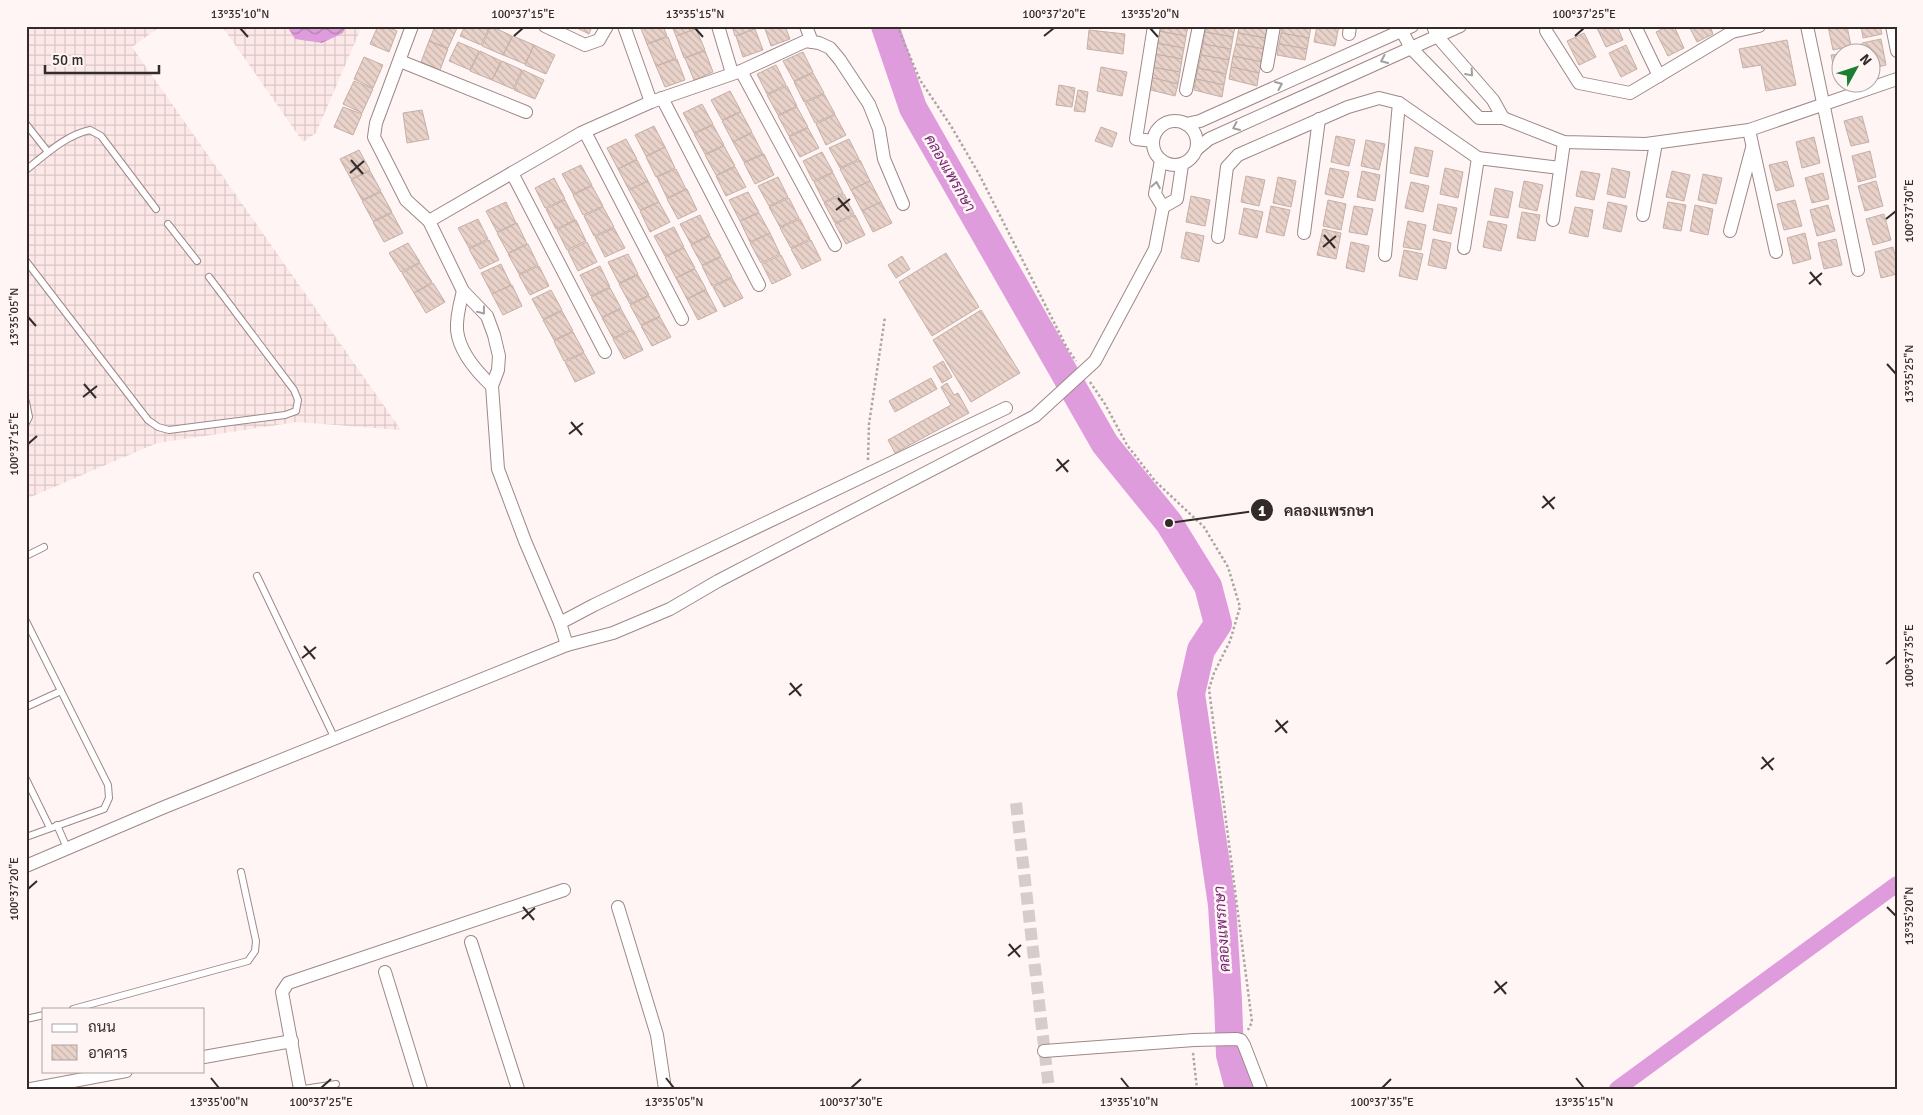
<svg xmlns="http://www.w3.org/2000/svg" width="1923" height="1115" font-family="Signika,Sarabun,sans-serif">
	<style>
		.industrial { fill: url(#industrial-grid) }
		.water { fill: url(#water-waves) }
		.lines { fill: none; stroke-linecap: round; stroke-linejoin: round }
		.canal { stroke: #df9cdc; stroke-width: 16 }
		.river { stroke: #df9cdc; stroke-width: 28 }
		.building { fill: url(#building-back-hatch); stroke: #c5b0a7 }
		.street-tunnel { stroke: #d6cccc; stroke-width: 12; stroke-dasharray: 12 6; stroke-linecap: butt }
		.lane-casing { stroke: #9e8888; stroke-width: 8 }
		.street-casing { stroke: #9e8888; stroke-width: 14 }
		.path { stroke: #ada4a4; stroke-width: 2.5; stroke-dasharray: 2.5 2.5; stroke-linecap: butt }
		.lane { stroke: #fff; stroke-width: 6 }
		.street { stroke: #fff; stroke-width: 12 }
		.oneway { stroke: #a39f9f }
		.ticks { fill: none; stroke: #332a2a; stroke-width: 2 }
		.labels { text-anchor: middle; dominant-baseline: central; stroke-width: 5; stroke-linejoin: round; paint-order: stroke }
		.water-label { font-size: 15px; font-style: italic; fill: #732673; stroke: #fff5f5 }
		.leader { fill: none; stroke: #332a2a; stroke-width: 2 }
		.callout-dot { fill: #332a2a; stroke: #fff5f5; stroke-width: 2 }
		.mark-label { font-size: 15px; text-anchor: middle; font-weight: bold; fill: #fff }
		.callout-label { font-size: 15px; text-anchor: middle; font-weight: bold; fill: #332a2a; stroke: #fff5f5; stroke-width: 5; stroke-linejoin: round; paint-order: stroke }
		.neatline { fill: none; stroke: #332a2a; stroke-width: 2 }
		.ticks-label { font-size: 12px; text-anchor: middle; fill: #332a2a }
	</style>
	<defs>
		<pattern id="industrial-grid" width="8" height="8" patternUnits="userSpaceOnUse" patternTransform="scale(1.25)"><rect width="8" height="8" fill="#fde8e8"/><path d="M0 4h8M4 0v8" fill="none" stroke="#d9c7c7"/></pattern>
		<pattern id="water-waves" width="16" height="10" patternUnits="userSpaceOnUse" patternTransform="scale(1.25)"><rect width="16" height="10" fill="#df9cdc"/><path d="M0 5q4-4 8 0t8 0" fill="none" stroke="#b57fb3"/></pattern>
		<pattern id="building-back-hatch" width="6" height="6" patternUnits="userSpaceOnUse" patternTransform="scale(1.25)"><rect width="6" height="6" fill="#e8d2c9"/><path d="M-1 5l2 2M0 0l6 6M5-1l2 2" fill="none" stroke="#c7b4ad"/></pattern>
	</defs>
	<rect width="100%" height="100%" fill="#fff5f5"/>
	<g class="industrial">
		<path d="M26 26H161L132 47 401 430 297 422 157 443 26 499Z"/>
		<path d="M222 26H362L316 133 303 142Z"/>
	</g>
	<path class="water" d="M287 26H346L343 33 322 43 295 39Z"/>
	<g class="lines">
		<path class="canal" d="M1617 1089 1897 884"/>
		<path class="river" d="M885 26 913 108 1105 444 1169 523 1208 586 1218 624 1201 650 1191 694 1222 905 1228 1001 1230 1055 1239 1089"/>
	</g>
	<g class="building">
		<path d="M378 26H385L397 31 389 52 370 44Z"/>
		<path d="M435 26 457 28 448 48 429 41Z"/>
		<path d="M465 26H490L481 45 460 36Z"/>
		<path d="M491 26 512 36 503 55 482 46Z"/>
		<path d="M573 26H592L589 34Z"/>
		<path d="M640 26H663L667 36 647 44Z"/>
		<path d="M672 26H694L695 29 676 36Z"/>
		<path d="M732 26H754L755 29 735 36Z"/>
		<path d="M764 26H785L790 39 771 46Z"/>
		<path d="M1159 26H1188L1186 36 1158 31Z"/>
		<path d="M1206 26 1235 27 1233 37 1205 32Z"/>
		<path d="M1239 26H1268L1266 38 1238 33Z"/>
		<path d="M1282 26H1311L1309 38 1281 33Z"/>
		<path d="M1317 26H1339L1335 46 1314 42Z"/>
		<path d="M1596 26H1617L1623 40 1606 47Z"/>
		<path d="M1668 26H1674L1684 48 1668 56 1656 32Z"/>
		<path d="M1689 26H1710L1713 34 1697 42Z"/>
		<path d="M1828 26H1847L1851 46 1833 50Z"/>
		<path d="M1861 26H1880L1882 34 1863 38Z"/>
		<path d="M696 29 705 50 684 58 676 36Z"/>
		<path d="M755 29 763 50 743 57 736 36Z"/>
		<path d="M1089 30 1125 34 1123 54 1087 49Z"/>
		<path d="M1158 31 1186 36 1184 48 1156 43Z"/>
		<path d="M1205 32 1233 37 1231 49 1203 44Z"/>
		<path d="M1238 33 1266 38 1264 49 1236 44Z"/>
		<path d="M1281 33 1309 38 1307 49 1279 44Z"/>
		<path d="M1584 33 1596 57 1579 65 1567 41Z"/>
		<path d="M513 36 534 45 525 64 503 55Z"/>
		<path d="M668 37 676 58 656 66 647 44Z"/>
		<path d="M1881 39 1886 65 1870 69V52H1864L1862 43Z"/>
		<path d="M1787 40 1796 85 1766 91 1761 65 1743 68 1739 49Z"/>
		<path d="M429 41 448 49 440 70 421 62Z"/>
		<path d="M458 42 479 51 470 70 449 61Z"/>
		<path d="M1156 43 1184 48 1182 59 1154 54Z"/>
		<path d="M1203 44 1231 49 1229 60 1201 55Z"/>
		<path d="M1236 44 1264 49 1262 62 1233 56Z"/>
		<path d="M1279 44 1307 49 1305 60 1277 55Z"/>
		<path d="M534 45 555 55 546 74 525 65Z"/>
		<path d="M1626 45 1637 69 1621 77 1609 53Z"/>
		<path d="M480 51 501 61 492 80 470 71Z"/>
		<path d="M705 51 713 72 694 80 685 58Z"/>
		<path d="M803 52 813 72 794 81 783 61Z"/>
		<path d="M1154 54 1182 59 1180 72 1151 67Z"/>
		<path d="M1840 54V81L1837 82 1831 55Z"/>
		<path d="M1201 55 1229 60 1226 74 1198 68Z"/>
		<path d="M1233 56 1262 62 1259 73 1231 67Z"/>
		<path d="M364 57 383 65 373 88 354 79Z"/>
		<path d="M677 59 685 80 665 87 656 66Z"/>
		<path d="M502 61 522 70 513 89 492 80Z"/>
		<path d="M776 65 786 85 767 94 757 74Z"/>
		<path d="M1101 67 1127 72 1122 96 1097 91Z"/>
		<path d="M1151 67 1180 72 1178 84 1149 77Z"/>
		<path d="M1231 67 1259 73 1257 86 1229 79Z"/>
		<path d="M1198 68 1226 74 1224 85 1196 79Z"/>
		<path d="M523 70 544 80 535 99 514 90Z"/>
		<path d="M813 73 824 93 804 102 794 82Z"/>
		<path d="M1149 77 1178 84 1175 96 1147 89Z"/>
		<path d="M1196 79 1224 85 1222 97 1194 90Z"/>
		<path d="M354 81 373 89 362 113 343 104Z"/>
		<path d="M1059 85 1075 88 1072 107 1056 105Z"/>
		<path d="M787 86 797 106 778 115 767 95Z"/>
		<path d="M1078 90 1088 92 1085 112 1074 111Z"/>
		<path d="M730 91 741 111 722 120 711 100Z"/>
		<path d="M824 94 835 114 815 123 805 103Z"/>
		<path d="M702 104 713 124 694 133 683 113Z"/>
		<path d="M343 107 362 114 353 135 334 127Z"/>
		<path d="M797 107 808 127 789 136 778 116Z"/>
		<path d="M422 110 429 139 407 143 403 113Z"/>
		<path d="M741 112 752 132 733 142 722 121Z"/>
		<path d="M835 115 846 135 826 145 816 124Z"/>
		<path d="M1862 116 1869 142 1851 146 1844 121Z"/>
		<path d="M713 125 724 145 705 154 694 134Z"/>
		<path d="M654 126 665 147 646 156 635 135Z"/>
		<path d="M1101 127 1117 133 1112 147 1095 141Z"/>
		<path d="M808 128 819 148 800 157 789 137Z"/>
		<path d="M752 133 763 154 744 162 733 142Z"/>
		<path d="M1336 136 1355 140 1349 166 1331 162Z"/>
		<path d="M1814 137 1820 163 1802 168 1796 142Z"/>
		<path d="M626 139 637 159 618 169 607 148Z"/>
		<path d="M849 139 859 159 840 168 829 148Z"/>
		<path d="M1366 140 1385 144 1379 170 1361 166Z"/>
		<path d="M724 146 735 166 716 175 705 155Z"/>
		<path d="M665 147 675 168 656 177 646 157Z"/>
		<path d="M1415 147 1433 151 1428 177 1410 173Z"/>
		<path d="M359 150 370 170 351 179 340 159Z"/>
		<path d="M1870 151 1876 177 1858 182 1852 156Z"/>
		<path d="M822 152 833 172 813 181 803 161Z"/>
		<path d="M764 154 774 175 755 184 744 163Z"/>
		<path d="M637 160 648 181 629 190 618 169Z"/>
		<path d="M860 160 870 181 851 190 840 169Z"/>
		<path d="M1787 161 1794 186 1776 191 1769 165Z"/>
		<path d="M581 165 592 185 573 194 562 174Z"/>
		<path d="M735 167 746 187 726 196 716 176Z"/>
		<path d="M1330 168 1349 172 1343 198 1325 194Z"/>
		<path d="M1445 168 1463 172 1458 198 1440 194Z"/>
		<path d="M1612 168 1630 172 1625 198 1607 194Z"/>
		<path d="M676 169 686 189 667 198 657 177Z"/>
		<path d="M370 171 381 191 362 200 351 180Z"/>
		<path d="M1362 171 1380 175 1375 201 1357 197Z"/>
		<path d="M1581 171 1600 174 1594 200 1576 196Z"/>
		<path d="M1672 171 1690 175 1684 201 1666 197Z"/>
		<path d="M833 173 843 193 824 202 814 182Z"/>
		<path d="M1823 173 1829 199 1812 203 1805 178Z"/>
		<path d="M1703 174 1722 178 1716 204 1698 200Z"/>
		<path d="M1246 176 1265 180 1259 206 1241 202Z"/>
		<path d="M778 177 788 197 769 206 758 186Z"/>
		<path d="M1278 177 1296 181 1291 207 1273 203Z"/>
		<path d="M554 178 565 199 545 208 535 188Z"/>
		<path d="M648 181 659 202 640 210 629 190Z"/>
		<path d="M870 181 881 202 862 211 851 190Z"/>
		<path d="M1524 181 1543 185 1537 211 1519 207Z"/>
		<path d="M1876 181 1883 206 1865 211 1858 186Z"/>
		<path d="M1411 182 1429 186 1423 212 1405 208Z"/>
		<path d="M592 186 603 206 583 215 573 195Z"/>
		<path d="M1495 188 1513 192 1508 218 1490 215Z"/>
		<path d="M687 189 697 210 678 219 667 199Z"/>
		<path d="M381 192 392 212 373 221 362 201Z"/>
		<path d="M748 192 759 212 740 221 729 200Z"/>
		<path d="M844 194 854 214 835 223 824 203Z"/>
		<path d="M1191 196 1210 200 1205 226 1186 222Z"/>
		<path d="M789 198 799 218 780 227 769 207Z"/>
		<path d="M565 200 575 220 556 229 546 209Z"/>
		<path d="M1328 200 1346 204 1341 230 1323 226Z"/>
		<path d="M1795 200 1802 226 1784 230 1777 204Z"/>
		<path d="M506 202 516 223 497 232 486 211Z"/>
		<path d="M659 202 670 222 650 232 640 211Z"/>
		<path d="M881 202 892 223 873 232 862 211Z"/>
		<path d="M1608 202 1627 206 1621 232 1603 228Z"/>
		<path d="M1668 202 1686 205 1681 231 1663 228Z"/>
		<path d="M1438 204 1457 208 1451 234 1433 230Z"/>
		<path d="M1695 205 1713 209 1708 235 1690 231Z"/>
		<path d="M1828 205 1835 231 1817 236 1810 210Z"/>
		<path d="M1271 206 1290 210 1284 236 1266 232Z"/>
		<path d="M1354 206 1373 209 1367 235 1349 232Z"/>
		<path d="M603 207 614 227 594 236 584 216Z"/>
		<path d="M1575 207 1593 210 1588 237 1569 233Z"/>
		<path d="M1244 208 1263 212 1257 238 1239 234Z"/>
		<path d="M1522 212 1540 215 1535 241 1517 238Z"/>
		<path d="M392 213 403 233 384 242 373 222Z"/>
		<path d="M759 213 770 233 750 242 740 221Z"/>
		<path d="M1884 214 1891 240 1873 245 1866 219Z"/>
		<path d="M700 215 710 235 691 244 680 224Z"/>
		<path d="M855 215 865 235 846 244 835 224Z"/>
		<path d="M478 219 488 239 469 248 458 228Z"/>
		<path d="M800 219 810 239 791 248 780 228Z"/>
		<path d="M576 220 586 241 567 250 557 230Z"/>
		<path d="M1408 221 1426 225 1421 250 1403 247Z"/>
		<path d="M1488 221 1507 225 1501 251 1483 247Z"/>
		<path d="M517 223 527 244 508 253 497 233Z"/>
		<path d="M674 227 684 247 665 256 654 236Z"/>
		<path d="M614 228 625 248 605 257 595 237Z"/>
		<path d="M1323 229 1341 233 1336 259 1317 255Z"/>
		<path d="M1186 232 1204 236 1199 262 1181 258Z"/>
		<path d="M770 233 780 254 761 263 750 243Z"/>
		<path d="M1805 233 1811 259 1793 264 1787 238Z"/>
		<path d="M710 236 721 256 702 265 691 245Z"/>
		<path d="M1433 239 1451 243 1446 269 1428 265Z"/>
		<path d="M1836 239 1842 265 1824 269 1818 243Z"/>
		<path d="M489 240 499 260 480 269 469 249Z"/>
		<path d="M811 240 821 260 802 269 791 249Z"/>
		<path d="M587 242 597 262 578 271 568 251Z"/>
		<path d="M1351 242 1369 246 1364 272 1346 268Z"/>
		<path d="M408 243 420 262 401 272 389 253Z"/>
		<path d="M528 244 538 265 519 274 508 254Z"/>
		<path d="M1893 247 1897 263V274L1881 278 1875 252Z"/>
		<path d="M684 248 695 268 676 278 665 257Z"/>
		<path d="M1404 250 1423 254 1417 280 1399 276Z"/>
		<path d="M946 253 979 307 932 336 899 282Z"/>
		<path d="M628 254 638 274 619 283 608 262Z"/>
		<path d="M781 255 791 275 772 284 762 264Z"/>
		<path d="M902 256 910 269 896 278 888 265Z"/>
		<path d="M721 257 732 277 712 286 702 266Z"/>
		<path d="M420 263 432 282 414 293 402 273Z"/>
		<path d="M501 264 511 285 492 294 481 273Z"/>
		<path d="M539 266 549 286 530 295 519 275Z"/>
		<path d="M600 266 610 287 591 296 580 275Z"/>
		<path d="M695 269 706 289 687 299 676 278Z"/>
		<path d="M638 275 649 295 630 304 619 284Z"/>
		<path d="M732 278 743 298 724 307 713 287Z"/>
		<path d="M433 283 445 302 426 313 414 293Z"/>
		<path d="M512 285 522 306 503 315 492 294Z"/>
		<path d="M610 288 621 308 602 317 591 297Z"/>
		<path d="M551 290 562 310 543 319 532 299Z"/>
		<path d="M706 290 717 311 698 320 687 299Z"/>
		<path d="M649 296 660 316 641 325 630 305Z"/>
		<path d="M621 309 632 329 613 338 602 318Z"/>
		<path d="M981 310 1020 373 971 402 933 340Z"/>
		<path d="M562 311 573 331 554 340 543 320Z"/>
		<path d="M660 317 671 337 652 346 641 326Z"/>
		<path d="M633 330 643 350 624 359 613 339Z"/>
		<path d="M573 332 584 352 564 361 554 341Z"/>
		<path d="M584 353 595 373 575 382 565 362Z"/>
		<path d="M943 361 952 377 942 383 933 367Z"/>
		<path d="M931 378 937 389 895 412 889 401Z"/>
		<path d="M947 383 954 395 958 393 969 413 895 453 888 440 951 405 941 387Z"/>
	</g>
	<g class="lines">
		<path class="street-tunnel" d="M1016 803 1049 1089"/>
		<g class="lane-casing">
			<g id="lane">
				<path d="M26 124 48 152"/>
				<path d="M26 170C45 155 66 135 90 130L101 136 156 209"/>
				<path d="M168 224 197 261"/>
				<path d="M26 261 148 420 158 427 169 430 285 415 296 411 298 400 294 390 209 277"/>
				<path d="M26 402 29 417 26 423"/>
				<path d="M26 556 44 547"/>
				<path d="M257 576 335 739"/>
				<path d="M26 621 108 785 109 798 104 809 26 837"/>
				<path d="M26 707 61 691"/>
				<path d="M26 779 50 828"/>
				<path d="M57 825 67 848"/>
				<path d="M73 1009 248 961 255 951 256 941 241 872"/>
				<path d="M26 1019 44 1015"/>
				<path d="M304 1089 336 1084"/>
			</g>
		</g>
		<g class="street-casing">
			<g id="street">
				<path d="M412 26 376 123 374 137 406 200 429 221 463 291 487 316 494 335 499 356 498 370 492 386 498 469 525 541 560 623 567 645"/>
				<path d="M545 26 585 45 599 40 607 26"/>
				<path d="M624 26 651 102"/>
				<path d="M718 26 732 73"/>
				<path d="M806 26 812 42"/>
				<path d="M1399 26 1411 48 1479 118H1503L1493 100 1437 36 1433 26"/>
				<path d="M1635 26 1659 76"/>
				<path d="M1807 26 1858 270"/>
				<path d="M1892 26 1897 51"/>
				<path d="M1546 31 1579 83 1630 93 1732 32 1759 26"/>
				<path d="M1349 34 1350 26"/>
				<path d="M400 61 526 112"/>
				<path d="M1267 66 1274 26"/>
				<path d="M741 71 835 245"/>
				<path d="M1186 90 1199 26"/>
				<path d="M662 98 759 285"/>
				<path d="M1503 118 1564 142 1646 144 1749 130 1897 79"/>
				<circle cx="1175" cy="143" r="22"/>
				<path d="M1186 124 1200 121 1412 26"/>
				<path d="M1749 130 1776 252"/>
				<path d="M585 132 682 319"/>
				<path d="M1153 141 1136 139 1154 26"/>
				<path d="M1197 149 1209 139 1460 26"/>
				<path d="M512 173 605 352"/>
				<path d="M1163 207 1177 199 1182 165"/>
				<path d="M1643 215 1656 143"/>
				<path d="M1553 220 1564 142"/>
				<path d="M429 221 581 133 651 102 741 71 806 41 819 43 830 48 840 60 869 104 879 129 884 159 903 204"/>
				<path d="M1730 231 1752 148"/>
				<path d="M1304 233 1319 119"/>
				<path d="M1218 237 1227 167 1238 155 1348 107 1379 98 1399 103 1478 158 1560 168"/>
				<path d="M1464 248 1478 158"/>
				<path d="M1385 255 1399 103"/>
				<path d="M463 291C460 303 456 317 457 330 459 351 477 372 492 386"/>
				<path d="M560 623 594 605 1006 408"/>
				<path d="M26 866 162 808 567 645 613 633 670 609 718 581 1035 416 1095 361 1155 249 1163 207 1155 194 1161 160"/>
				<path d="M618 907 657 1035 665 1089"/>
				<path d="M471 942 518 1089"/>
				<path d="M385 972 421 1089"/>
				<path d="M1044 1051 1194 1040 1237 1039 1241 1040 1244 1045 1261 1089"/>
				<path d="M204 1057 292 1041"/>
				<path d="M31 1089 126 1071"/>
				<path d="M300 1089 282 992 288 983 564 890"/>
			</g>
		</g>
		<g class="path">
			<path d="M897 26 920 80 951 126 979 174 1067 348 1076 361"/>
			<path d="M1090 382 1105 404 1127 445 1155 481 1204 527 1228 567 1240 607 1230 641 1214 673 1209 689 1252 1022 1248 1030"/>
			<path d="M868 460 869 424 885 317"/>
			<path d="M1193 1053 1197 1089"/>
		</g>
		<use href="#lane" class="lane"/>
		<use href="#street" class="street"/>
	</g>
	<defs><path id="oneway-chevron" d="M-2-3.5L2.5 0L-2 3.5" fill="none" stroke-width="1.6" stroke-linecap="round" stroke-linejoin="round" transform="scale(1.25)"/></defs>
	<g class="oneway">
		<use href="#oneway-chevron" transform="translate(1384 60) rotate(156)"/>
		<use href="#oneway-chevron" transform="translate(1470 73) rotate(49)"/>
		<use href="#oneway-chevron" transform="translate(1279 85) rotate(-24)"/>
		<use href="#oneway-chevron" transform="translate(1236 127) rotate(156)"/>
		<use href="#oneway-chevron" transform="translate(1156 185) rotate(-80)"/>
		<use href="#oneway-chevron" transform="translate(482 311) rotate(52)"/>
	</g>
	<path class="ticks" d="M240 28 248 37M695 28 703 37M1150 28 1158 37M514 36 523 28M1044 36 1054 28M1575 36 1584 28M351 160 363 174M350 173 364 161M838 198 849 211M836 210 850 199M1886 219 1896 211M1324 235 1335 248M1323 247 1336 236M1810 272 1821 285M1809 284 1822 273M28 317 36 326M1887 364 1896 374M84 384 96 398M83 397 97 386M571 422 582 435M569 434 583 423M28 444 37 436M1057 459 1068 472M1056 471 1069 460M1543 496 1554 509M1542 508 1555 497M304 646 315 659M302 658 316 647M1886 664 1896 656M790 683 801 696M789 695 802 684M1276 720 1287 733M1275 732 1288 721M1762 757 1773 770M1761 769 1774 758M28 889 37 881M523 907 534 920M1887 907 1896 916M522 919 535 908M1009 944 1020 957M1008 956 1021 945M1495 981 1506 994M1494 993 1507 982M211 1078 219 1088M666 1078 674 1088M1121 1078 1129 1088M1576 1078 1584 1088M321 1088 331 1079M851 1088 861 1079M1382 1088 1391 1079"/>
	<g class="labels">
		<g class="water-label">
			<text transform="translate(950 173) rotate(60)">คลองแพรกษา</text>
			<text transform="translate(1222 929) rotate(-94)">คลองแพรกษา</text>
		</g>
	</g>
	<path class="leader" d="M1169 523L1262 510"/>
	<g class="callout-dot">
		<circle cx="1169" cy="523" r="5"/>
		<circle cx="1262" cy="510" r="12"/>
	</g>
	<g class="mark-label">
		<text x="1262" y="516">1</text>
	</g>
	<g class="callout-label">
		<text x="1329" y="516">คลองแพรกษา</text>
	</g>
	<rect width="1923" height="1115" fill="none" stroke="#fff5f5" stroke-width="55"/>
	<rect x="42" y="1008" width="162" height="65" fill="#fff5f5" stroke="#ada4a4"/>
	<rect x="52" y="1024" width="25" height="8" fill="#ffffff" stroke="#ada4a4"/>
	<text x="88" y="1032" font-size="15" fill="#332a2a">ถนน</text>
	<rect x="52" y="1045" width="25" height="15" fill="url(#building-back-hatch)" stroke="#ada4a4"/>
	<text x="88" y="1058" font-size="15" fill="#332a2a">อาคาร</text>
	<g transform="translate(1856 68) rotate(50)"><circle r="24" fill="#fff5f5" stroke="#ada4a4"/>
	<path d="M0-4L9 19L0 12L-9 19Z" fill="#1b7f32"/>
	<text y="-8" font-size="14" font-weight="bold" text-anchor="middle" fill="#332a2a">N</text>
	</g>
	<path d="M45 65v8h114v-8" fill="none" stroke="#332a2a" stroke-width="2.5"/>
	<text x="52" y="65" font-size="15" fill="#332a2a" stroke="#fff5f5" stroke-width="4" paint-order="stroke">50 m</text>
	<rect x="28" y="28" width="1868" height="1060" class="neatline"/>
	<g class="ticks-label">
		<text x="240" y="18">13°35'10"N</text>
		<text x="523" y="18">100°37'15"E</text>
		<text x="695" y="18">13°35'15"N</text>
		<text x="1054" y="18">100°37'20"E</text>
		<text x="1150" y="18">13°35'20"N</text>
		<text x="1584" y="18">100°37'25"E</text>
		<text transform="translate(1909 211) rotate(-90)" y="4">100°37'30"E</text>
		<text transform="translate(14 317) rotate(-90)" y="4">13°35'05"N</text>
		<text transform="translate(1909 374) rotate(-90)" y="4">13°35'25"N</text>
		<text transform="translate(14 444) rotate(-90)" y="4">100°37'15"E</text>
		<text transform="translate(1909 656) rotate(-90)" y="4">100°37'35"E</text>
		<text transform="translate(14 889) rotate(-90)" y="4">100°37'20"E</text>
		<text transform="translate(1909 916) rotate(-90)" y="4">13°35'20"N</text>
		<text x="219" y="1106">13°35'00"N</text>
		<text x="321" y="1106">100°37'25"E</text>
		<text x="674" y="1106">13°35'05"N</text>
		<text x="851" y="1106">100°37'30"E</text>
		<text x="1129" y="1106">13°35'10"N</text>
		<text x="1382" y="1106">100°37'35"E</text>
		<text x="1584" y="1106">13°35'15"N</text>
	</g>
</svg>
